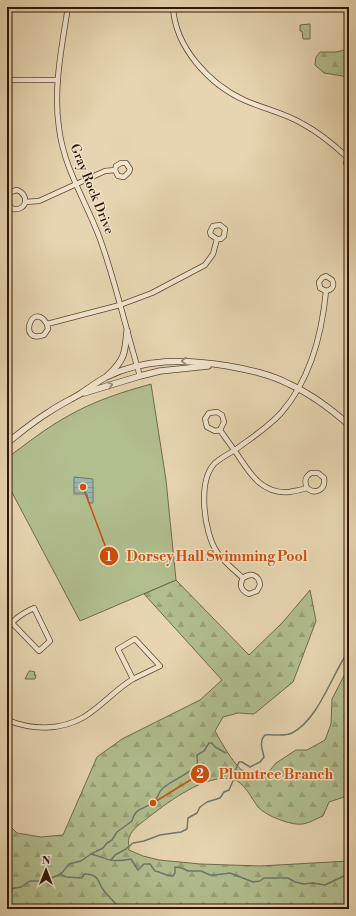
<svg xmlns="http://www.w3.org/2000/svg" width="356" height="916" font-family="'Libre Bodoni',serif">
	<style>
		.forest { fill: url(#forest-firs); stroke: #716a4a }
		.park { fill: #b1be8e; stroke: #716a4a }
		.water { fill: url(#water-rules); stroke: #6e776d }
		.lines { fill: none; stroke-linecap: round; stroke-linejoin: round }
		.stream { stroke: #6e776d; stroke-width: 1.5 }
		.minor-casing { stroke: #5e4530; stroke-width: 6 }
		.tertiary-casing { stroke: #5e4530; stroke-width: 7 }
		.minor { stroke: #efe4cc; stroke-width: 4.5 }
		.tertiary { stroke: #efe4cc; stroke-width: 5.5 }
		.oneway { stroke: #9a8773 }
		.labels { text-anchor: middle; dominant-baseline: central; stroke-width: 3; stroke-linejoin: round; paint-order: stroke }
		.street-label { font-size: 13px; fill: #311506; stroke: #efe4cc }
		.leader { fill: none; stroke: #cd4f0b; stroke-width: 1.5 }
		.callout-dot { fill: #cd4f0b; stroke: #efe4cc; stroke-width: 1.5 }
		.mark-label { font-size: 12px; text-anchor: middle; font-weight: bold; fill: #fff }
		.callout-label { font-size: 14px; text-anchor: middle; font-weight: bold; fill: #cd4f0b; stroke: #efe4cc; stroke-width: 3; stroke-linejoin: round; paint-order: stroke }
	</style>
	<defs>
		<pattern id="forest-firs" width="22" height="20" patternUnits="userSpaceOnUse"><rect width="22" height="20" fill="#b1be8e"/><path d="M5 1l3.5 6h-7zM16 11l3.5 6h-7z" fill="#99a279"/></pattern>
		<pattern id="water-rules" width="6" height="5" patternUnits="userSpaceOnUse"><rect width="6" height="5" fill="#97b8b2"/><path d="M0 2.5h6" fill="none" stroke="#839d98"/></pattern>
	</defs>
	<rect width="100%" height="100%" fill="#e6d5b0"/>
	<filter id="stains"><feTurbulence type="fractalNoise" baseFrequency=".005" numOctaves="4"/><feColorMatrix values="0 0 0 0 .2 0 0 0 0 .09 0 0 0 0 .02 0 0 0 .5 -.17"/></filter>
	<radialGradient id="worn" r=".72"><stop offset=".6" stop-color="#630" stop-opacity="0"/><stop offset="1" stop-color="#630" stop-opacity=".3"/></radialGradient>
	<g class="forest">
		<path d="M349 49V77L324 73 315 65 316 57 320 52H336Z"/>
		<path d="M176 580 249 655 283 622 310 590 316 621 293 682 254 714 238 713 223 717 215 731C220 740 234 765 242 770 249 775 258 775 266 775L276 763 296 750H307L325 740 331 724 332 699 349 666V798L347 796 329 802 323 816C317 818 310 823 303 824 292 826 266 816 258 807 251 798 244 781 232 779 205 774 170 801 150 816 143 822 132 828 129 838 128 841 129 846 129 850L143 856 159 860 200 864 260 866 349 861V909H7V823L17 833 41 837 63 835 97 757 122 739 200 700 222 680 144 594Z"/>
	</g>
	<g class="park">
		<path d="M310 24V39H303L302 31H300V25Z"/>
		<path d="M151 384 166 480 176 580 80 621 7 483V458C26 444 46 428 68 416 94 401 122 392 151 384Z"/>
		<path d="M29 671H31L35 672 34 675H36L35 679H25Z"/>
	</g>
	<path class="water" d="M74 477 93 479V503H89L87 494H74Z"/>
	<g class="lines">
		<g class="stream">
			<path d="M91 854 103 848 107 843 112 840 117 832 132 821C136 806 144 810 154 802 158 798 158 793 162 789 170 781 195 771 197 764 198 761 197 758 197 755L204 751 209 743H212L215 747 226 753"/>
			<path d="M111 860 115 855 126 849 133 843 144 841 160 835 181 832 187 829 188 818 197 813 200 807 207 802 220 798 224 792 229 790 233 781V776L239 762H242L250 767 260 762 264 757C262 749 259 741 265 735 273 734 284 737 292 733 319 719 332 674 349 650"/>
			<path d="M62 875 66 877 82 878 84 874C88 874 91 874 94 876 98 878 99 882 101 886 104 893 115 901 119 909"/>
			<path d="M7 888 10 889 21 887 30 881H44L61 874 69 864 81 861 91 854C108 859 112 863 131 859L138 870 144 864H150L155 871C161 872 166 876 173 876L175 873V867L182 868 188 871H201L210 875H215L230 873 253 882 260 881 264 878H288L295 882 304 884 313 883 325 885 344 876 349 875"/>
		</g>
		<g class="minor-casing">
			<g id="minor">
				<path d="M68 7C62 45 53 89 59 128 64 169 86 201 100 239 116 283 126 330 140 376"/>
				<path d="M173 7C175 47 209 84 244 100 264 109 285 113 303 124 320 133 334 145 347 157"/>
				<path d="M68 8H173"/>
				<path d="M7 80H58"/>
				<path d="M349 156 346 163 349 168"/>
				<path d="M7 196 10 192 17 190C30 195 27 211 13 209L7 204"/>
				<path d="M25 202 39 201 105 171 115 170 118 176 124 177 129 172 130 169 126 163H121L116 166 115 170"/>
				<path d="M47 324 48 329 44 335C17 345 32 299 47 324L120 305 152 293 205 265 213 254 217 239H221L224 236 225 229 220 225 213 226 210 232 211 235 217 239"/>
				<path d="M220 430 215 431 207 427 205 419 209 413 217 412 222 415 224 422 220 430C226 439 233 448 239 457 252 477 264 494 289 492 296 491 301 490 307 488 315 495 326 490 324 478L318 473H311C305 477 304 481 307 488"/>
				<path d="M243 578C251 572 259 575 260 585L257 591 249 594C241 591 239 585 243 578 234 570 224 562 217 552 204 533 197 481 215 463 221 458 228 454 235 450 251 438 269 427 282 412 311 378 322 334 326 291L320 288 319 282 322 278 326 276 332 280C335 286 332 290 326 291"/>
				<path d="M7 628C16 618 21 614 34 608L50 641 39 651 12 623"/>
				<path d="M135 639 160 666 133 679 118 649Z"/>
				<path d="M7 720C32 730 60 731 84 717 102 706 116 689 133 679"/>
			</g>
		</g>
		<g class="tertiary-casing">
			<g id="tertiary">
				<path d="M108 375C125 360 125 352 127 331"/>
				<path d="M84 393 140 376 160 371 208 366"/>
				<path d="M7 443C21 432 34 421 49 412 59 405 70 400 80 394 89 388 97 382 106 377 145 358 186 359 228 366 249 370 270 374 289 384 311 394 331 409 349 425"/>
			</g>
		</g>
		<use href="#minor" class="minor"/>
		<use href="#tertiary" class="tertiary"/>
	</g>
	<defs><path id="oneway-chevron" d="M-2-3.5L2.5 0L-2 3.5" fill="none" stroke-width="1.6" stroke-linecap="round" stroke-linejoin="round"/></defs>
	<g class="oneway">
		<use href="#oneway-chevron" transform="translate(184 361) rotate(180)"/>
		<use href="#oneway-chevron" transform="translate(110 385) rotate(-17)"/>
	</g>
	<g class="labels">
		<g class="street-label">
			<text transform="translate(92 189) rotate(68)">Gray Rock Drive</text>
		</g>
	</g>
	<path class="leader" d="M83 487L109 556M153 803L200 774"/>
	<g class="callout-dot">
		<circle cx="83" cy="487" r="4"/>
		<circle cx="153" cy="803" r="4"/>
		<circle cx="109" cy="556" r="10"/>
		<circle cx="200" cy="774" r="10"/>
	</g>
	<g class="mark-label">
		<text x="109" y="561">1</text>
		<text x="200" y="778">2</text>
	</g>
	<g class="callout-label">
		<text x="217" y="561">Dorsey Hall Swimming Pool</text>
		<text x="276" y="779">Plumtree Branch</text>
	</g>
	<rect width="356" height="916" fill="none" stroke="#e6d5b0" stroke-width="24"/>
	<rect x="8" y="8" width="340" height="900" fill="none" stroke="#311506" stroke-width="2"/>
	<rect x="12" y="12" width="332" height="892" fill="none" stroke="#311506"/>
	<g transform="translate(46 870)" stroke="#efe4cc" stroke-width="3" paint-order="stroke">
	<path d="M0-3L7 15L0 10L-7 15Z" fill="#311506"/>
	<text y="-6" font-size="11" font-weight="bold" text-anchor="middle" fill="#311506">N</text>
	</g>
	<rect width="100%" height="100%" filter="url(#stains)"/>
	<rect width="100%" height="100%" fill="url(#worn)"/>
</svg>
